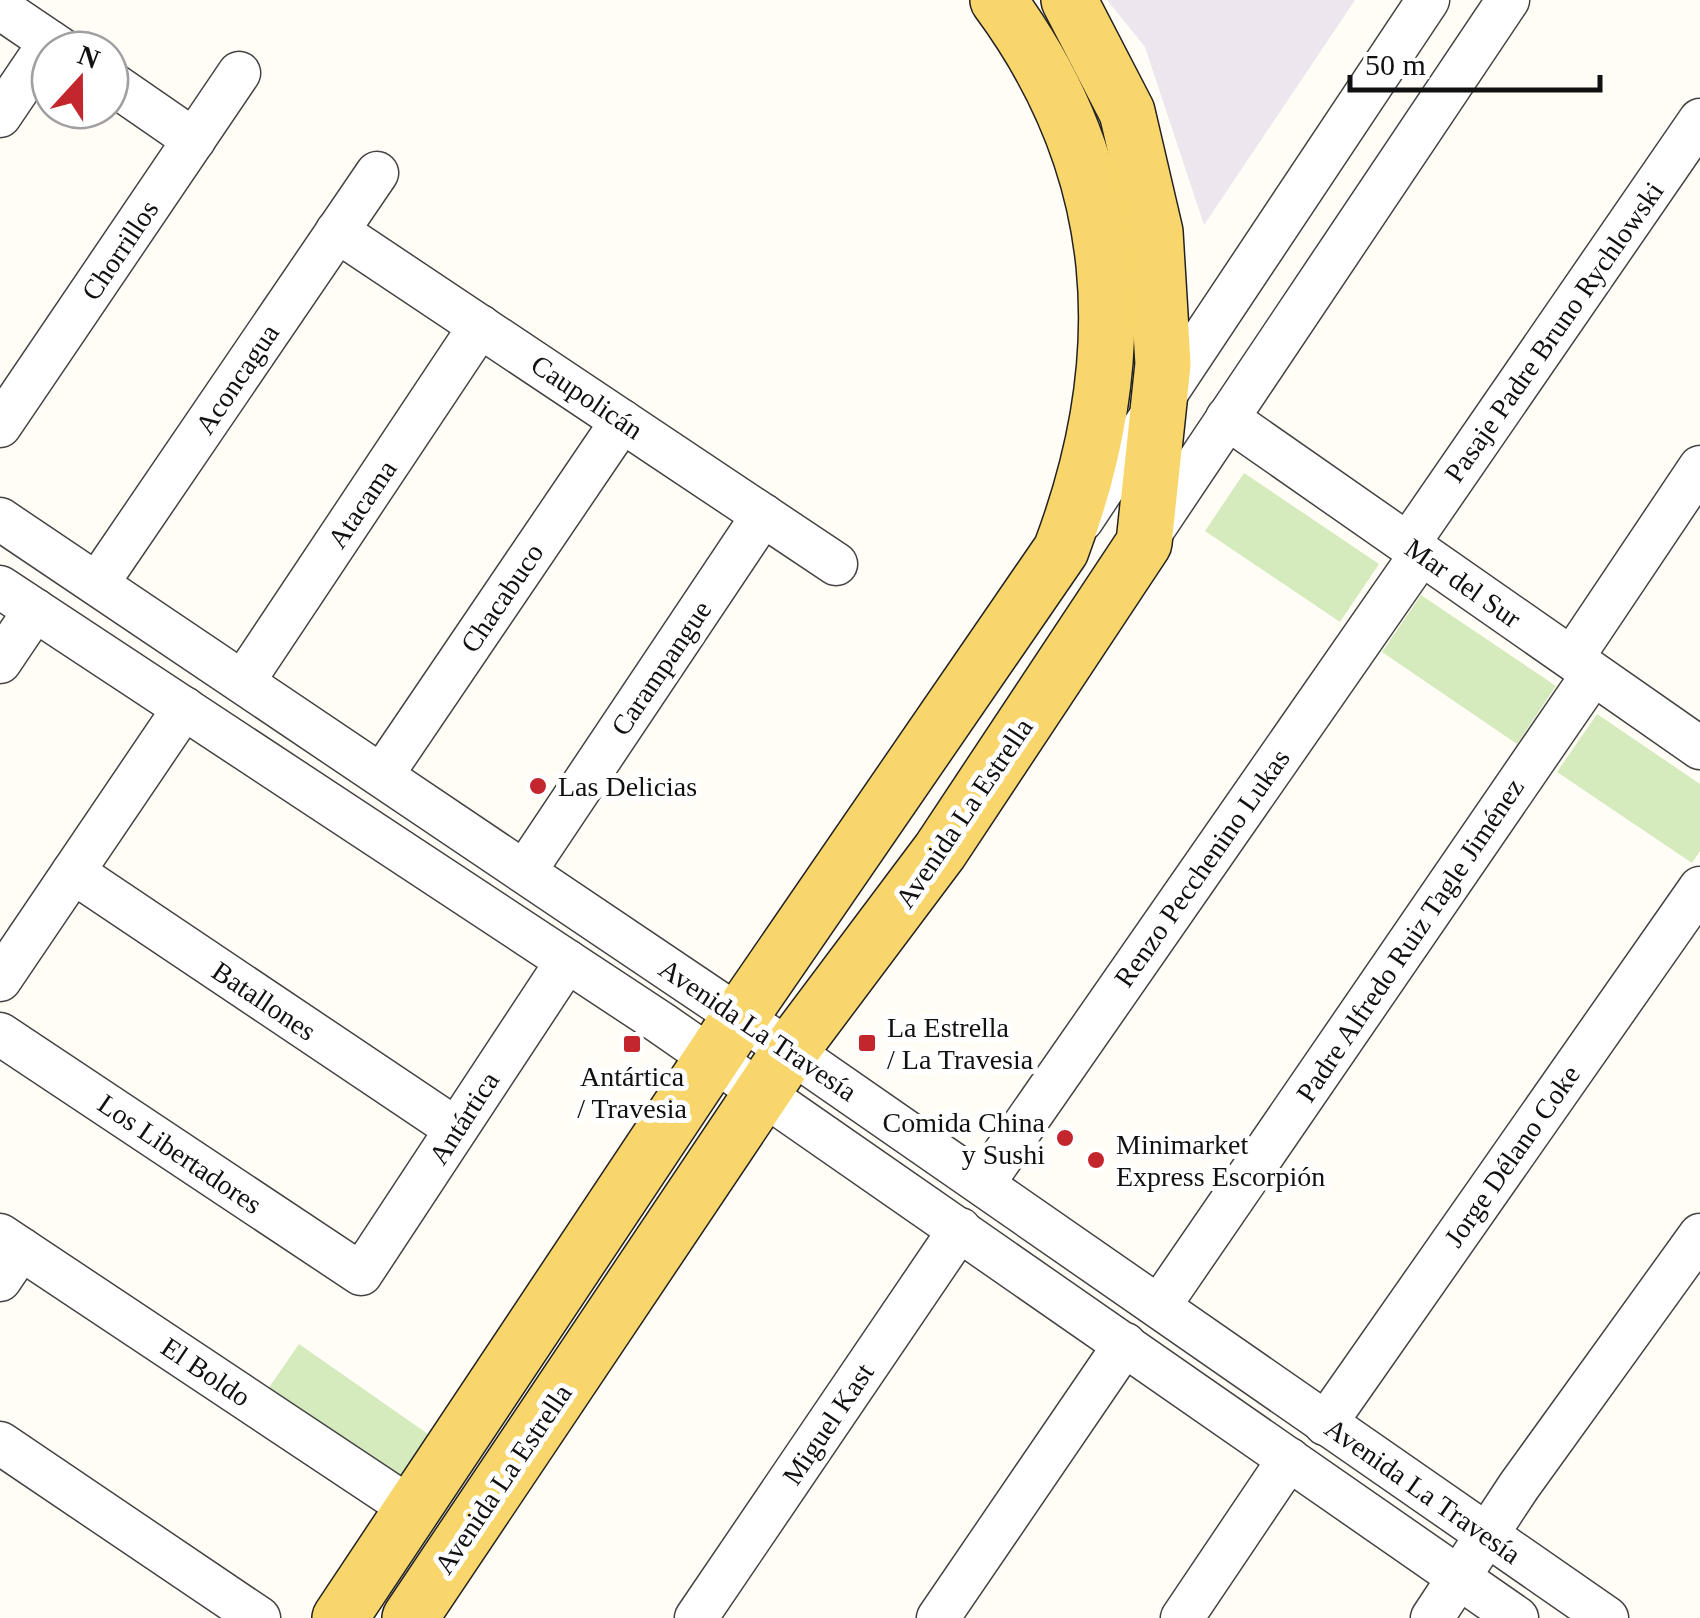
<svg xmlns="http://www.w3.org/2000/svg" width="1700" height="1618" font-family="Georgia,serif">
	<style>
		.industrial { fill: #eee6ef }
		.green { fill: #d5ebbd }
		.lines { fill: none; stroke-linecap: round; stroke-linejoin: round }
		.minor-casing { stroke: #444; stroke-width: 45 }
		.major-casing { stroke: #222; stroke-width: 58 }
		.minor { stroke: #fff; stroke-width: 42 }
		.major { stroke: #f9d66b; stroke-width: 55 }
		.poi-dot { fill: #c4262e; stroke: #fff; stroke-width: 4 }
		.labels { text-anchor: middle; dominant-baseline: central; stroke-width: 10; stroke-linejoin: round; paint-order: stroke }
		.street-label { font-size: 28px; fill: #111; stroke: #fff }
		.poi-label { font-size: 28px; fill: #111; stroke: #fff; text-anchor: start }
	</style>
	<rect width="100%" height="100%" fill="#fffdf5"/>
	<path class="industrial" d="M1107 0H1355L1204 225 1145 47Z"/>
	<g class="green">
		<path d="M1244 473 1379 564 1340 622 1205 531Z"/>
		<path d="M1421 595 1556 686 1517 744 1382 652Z"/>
		<path d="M1597 714 1700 784V851L1692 863 1557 772Z"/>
		<path d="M299 1344 438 1441 407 1486 268 1389Z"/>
	</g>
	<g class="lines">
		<g class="minor-casing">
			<g id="minor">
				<path d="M0 8 62 50"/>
				<path d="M110 82 194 140"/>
				<path d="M0 116 50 42"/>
				<path d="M337 231 836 564"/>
				<path d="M1227 418 1700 748"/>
				<path d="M0 426 239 73"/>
				<path d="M0 519 790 1051 1607 1618"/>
				<path d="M1082 520 1428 0"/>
				<path d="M1144 543 1508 0"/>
				<path d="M1408 544 1700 120"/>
				<path d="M97 584 377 173"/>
				<path d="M0 587 661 1023 1517 1618"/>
				<path d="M1572 658 1700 467"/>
				<path d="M0 662 35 610"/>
				<path d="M243 682 480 326"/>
				<path d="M382 775 622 421"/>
				<path d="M525 871 763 515"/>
				<path d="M73 872 456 1129"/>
				<path d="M0 980 184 708"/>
				<path d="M0 1034 361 1274 567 961"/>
				<path d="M983 1184 1421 554"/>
				<path d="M0 1235 412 1509"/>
				<path d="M0 1280 21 1249"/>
				<path d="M1160 1305 1593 674"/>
				<path d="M1325 1424 1700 888"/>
				<path d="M0 1443 259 1618"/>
				<path d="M696 1618 960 1229"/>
				<path d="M938 1618 1125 1344"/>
				<path d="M1182 1618 1289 1459"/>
				<path d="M1432 1618 1519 1486 1700 1235"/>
			</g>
		</g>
		<g class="major-casing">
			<g id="major">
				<path d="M340 1618 740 1017 1061 550C1134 356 1124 170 998 0"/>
				<path d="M410 1618 790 1051 940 851 1144 543 1163 364 1155 232 1127 112 1069 0"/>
			</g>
		</g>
		<use href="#minor" class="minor"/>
		<use href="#major" class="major"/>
	</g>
	<g class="poi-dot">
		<circle cx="538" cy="786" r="10"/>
		<rect x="857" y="1033" width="20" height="20" rx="5"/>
		<rect x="622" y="1034" width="20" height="20" rx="5"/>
		<circle cx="1065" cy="1138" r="10"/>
		<circle cx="1096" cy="1160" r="10"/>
	</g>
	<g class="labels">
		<g class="street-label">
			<text transform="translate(120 250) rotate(-56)">Chorrillos</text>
			<text transform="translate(1554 332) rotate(-55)">Pasaje Padre Bruno Rychlowski</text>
			<text transform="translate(237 379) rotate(-56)">Aconcagua</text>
			<text transform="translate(587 397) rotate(34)">Caupolicán</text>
			<text transform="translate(362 504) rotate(-56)">Atacama</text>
			<text transform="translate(1463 583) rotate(35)">Mar del Sur</text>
			<text transform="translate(502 598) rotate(-56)">Chacabuco</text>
			<text transform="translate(661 668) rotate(-56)">Carampangue</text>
			<text transform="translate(964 813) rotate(-56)">Avenida La Estrella</text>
			<text transform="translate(1202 868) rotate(-55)">Renzo Pecchenino Lukas</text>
			<text transform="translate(1410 940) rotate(-56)">Padre Alfredo Ruiz Tagle Jiménez</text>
			<text transform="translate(264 1001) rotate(34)">Batallones</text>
			<text transform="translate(758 1030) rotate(34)">Avenida La Travesía</text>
			<text transform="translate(464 1118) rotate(-57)">Antártica</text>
			<text transform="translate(180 1154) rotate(34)">Los Libertadores</text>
			<text transform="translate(1512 1156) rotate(-55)">Jorge Délano Coke</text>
			<text transform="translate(206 1372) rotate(34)">El Boldo</text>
			<text transform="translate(828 1424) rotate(-56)">Miguel Kast</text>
			<text transform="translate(503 1479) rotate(-56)">Avenida La Estrella</text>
			<text transform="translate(1423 1491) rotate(35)">Avenida La Travesía</text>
		</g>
		<g class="poi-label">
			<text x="558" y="786">Las Delicias</text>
			<text x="887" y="1027">La Estrella<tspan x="887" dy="32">/ La Travesia</tspan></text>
			<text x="632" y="1076" text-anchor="middle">Antártica<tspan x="632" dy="32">/ Travesia</tspan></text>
			<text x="1045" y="1122" text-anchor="end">Comida China<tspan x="1045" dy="32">y Sushi</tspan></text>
			<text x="1116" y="1144">Minimarket<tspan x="1116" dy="32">Express Escorpión</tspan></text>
		</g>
	</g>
	<g transform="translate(80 80) rotate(21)"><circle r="48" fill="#ffffff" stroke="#a0a0a0" stroke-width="2.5"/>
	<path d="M0-8L18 38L0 25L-18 38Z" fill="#c4262e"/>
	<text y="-15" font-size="28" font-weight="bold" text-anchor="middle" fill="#111111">N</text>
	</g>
	<path d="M1350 75v15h250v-15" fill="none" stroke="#111111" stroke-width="5"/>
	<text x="1365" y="75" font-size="30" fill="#111111" stroke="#ffffff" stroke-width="8" paint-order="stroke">50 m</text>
</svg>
